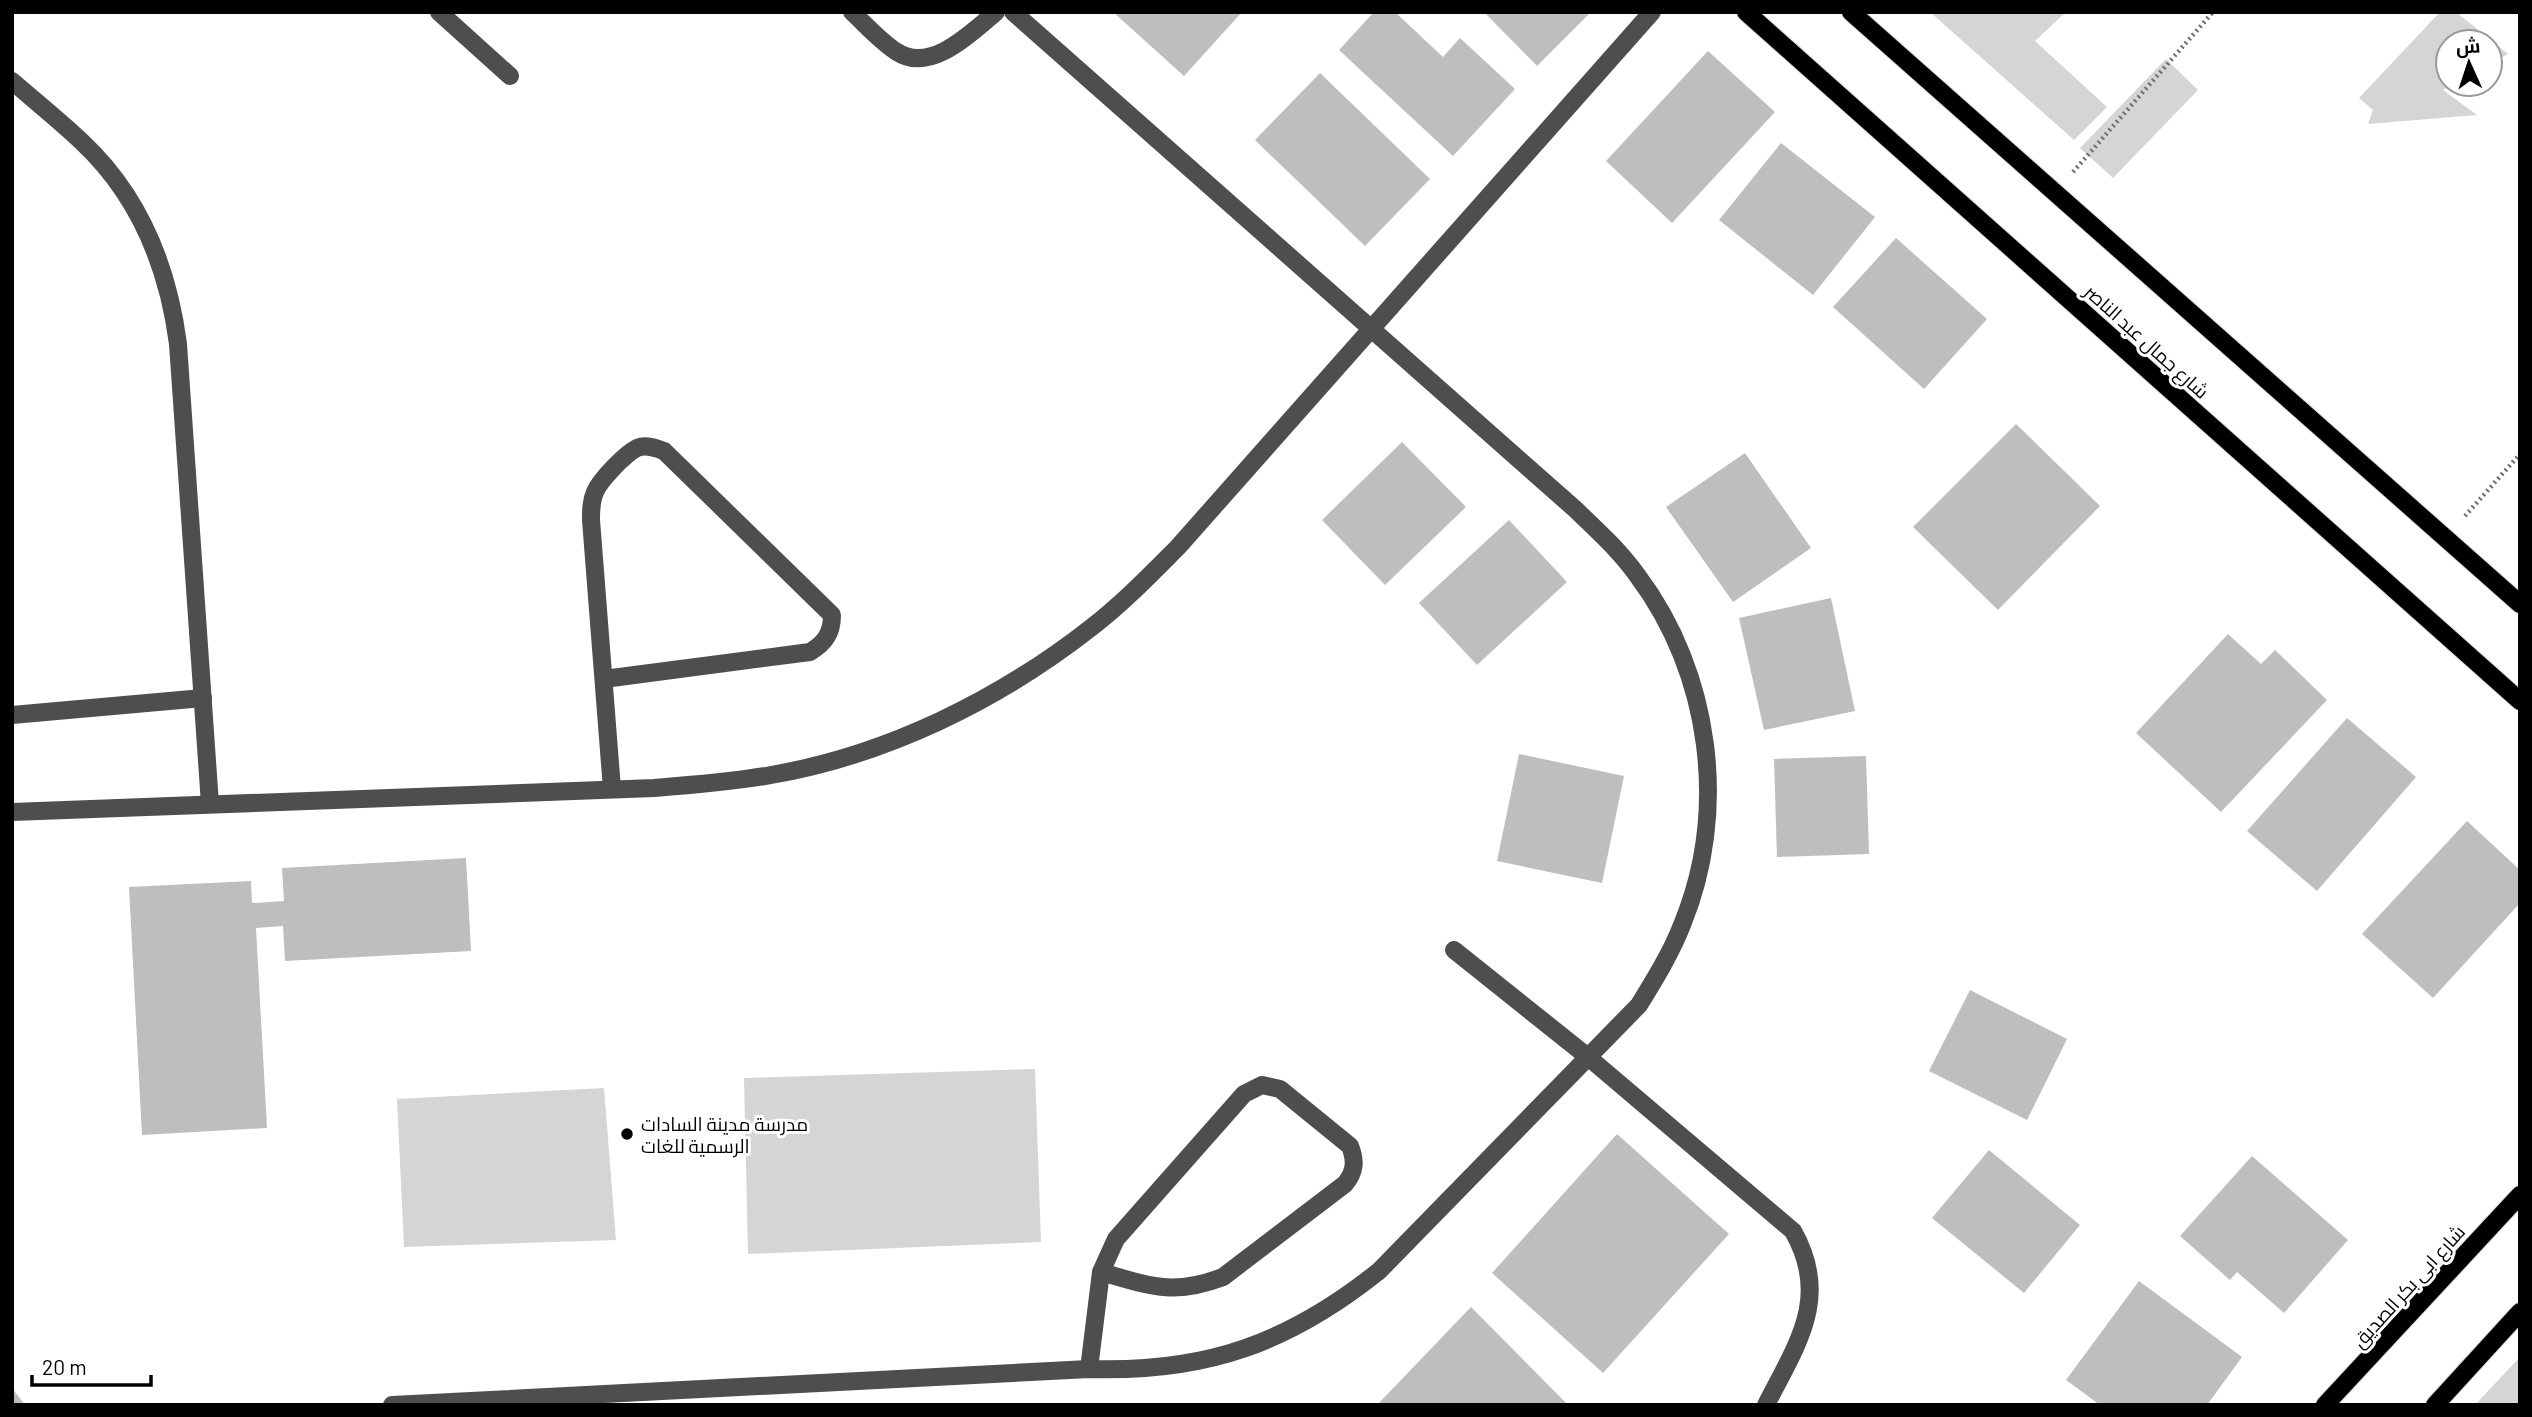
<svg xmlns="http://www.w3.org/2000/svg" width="2532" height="1417" font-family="Barlow,Cairo,sans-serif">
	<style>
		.green { fill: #d5d5d5 }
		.building { fill: #bebebe }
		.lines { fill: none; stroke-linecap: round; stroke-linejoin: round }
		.major-casing { stroke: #dbdbdb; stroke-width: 20 }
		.path { stroke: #707070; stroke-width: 4.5; stroke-dasharray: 2 3.5; stroke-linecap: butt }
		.minor { stroke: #4e4e4e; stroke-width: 18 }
		.major { stroke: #000; stroke-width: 18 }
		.poi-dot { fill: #000; stroke: #fff; stroke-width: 2.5 }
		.labels { text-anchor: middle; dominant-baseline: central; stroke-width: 6; stroke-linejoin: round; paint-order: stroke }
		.street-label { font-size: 19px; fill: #000; stroke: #fff }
		.poi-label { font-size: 19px; fill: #000; stroke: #fff; text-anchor: start }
	</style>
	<rect width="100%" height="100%" fill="#fff"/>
	<g class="green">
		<path d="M1930 12H2066L2035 41 2107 107 2074 140Z"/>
		<path d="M2440 12H2456L2508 54 2490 64V42H2448V84H2453L2443 90 2477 115 2368 124 2373 110 2359 98Z"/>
		<path d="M2166 59 2198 90 2113 178 2080 148Z"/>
		<path d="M1035 1069 1041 1242 748 1254 744 1078Z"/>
		<path d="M604 1088 616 1240 404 1247 397 1099Z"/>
		<path d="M2520 1357V1405H2475Z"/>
	</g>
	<g class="building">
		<path d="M1113 12H1242L1184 76Z"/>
		<path d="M1374 12H1395L1443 57 1460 38 1515 89 1453 156 1339 50Z"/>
		<path d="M1484 12H1591L1537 66Z"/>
		<path d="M1708 51 1775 112 1672 223 1606 161Z"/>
		<path d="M1320 73 1430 179 1365 246 1255 140Z"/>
		<path d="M1781 143 1875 217 1813 295 1719 220Z"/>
		<path d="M1896 238 1987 319 1924 389 1833 307Z"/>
		<path d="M2016 424 2100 506 1998 610 1913 527Z"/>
		<path d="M1402 442 1466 507 1385 585 1322 520Z"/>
		<path d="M1745 453 1811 548 1733 602 1666 507Z"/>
		<path d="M1509 520 1567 582 1477 665 1419 603Z"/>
		<path d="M1831 598 1855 711 1764 730 1739 618Z"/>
		<path d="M2228 634 2261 664 2275 650 2327 700 2221 812 2136 733Z"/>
		<path d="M2347 718 2416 777 2317 891 2247 831Z"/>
		<path d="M1519 754 1624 776 1602 883 1497 861Z"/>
		<path d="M1866 756 1869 854 1777 857 1774 759Z"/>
		<path d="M2467 821 2520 870V903L2433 998 2362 934Z"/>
		<path d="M466 858 471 951 285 961 283 926 256 928 267 1128 142 1135 129 887 251 881 252 903 284 901 282 868Z"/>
		<path d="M1970 990 2067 1039 2027 1120 1929 1071Z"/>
		<path d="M1617 1134 1729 1234 1603 1373 1492 1273Z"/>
		<path d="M1989 1150 2080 1225 2024 1293 1932 1218Z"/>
		<path d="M2252 1156 2348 1240 2284 1313 2237 1272 2230 1280 2180 1236Z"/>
		<path d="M2139 1281 2242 1357 2207 1405H2100L2066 1380Z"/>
		<path d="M1471 1307 1568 1405H1377Z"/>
		<path d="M12 1388 25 1405H12Z"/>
	</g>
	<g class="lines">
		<g class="major-casing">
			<g id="major">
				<path d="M1746 12 2520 701"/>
				<path d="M1851 12 2520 604"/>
				<path d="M2325 1405 2520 1195"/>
				<path d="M2435 1405 2520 1312"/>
			</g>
		</g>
		<g class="path">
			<path d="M2073 172 2213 12"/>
			<path d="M2465 516 2520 454"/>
		</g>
		<g class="minor">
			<path d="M439 12 510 76"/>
			<path d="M852 12C866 25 881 42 897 52 931 74 972 32 996 12"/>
			<path d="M12 81C35 101 59 120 81 141 139 195 168 267 178 344L210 804"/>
			<path d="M604 679 810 652C825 643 832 633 832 615L664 451C656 448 646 444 637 448 625 454 600 480 595 492 591 501 591 510 591 520L612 789"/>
			<path d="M12 715 203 698"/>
			<path d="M12 812 654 788C693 785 732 782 771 775 887 755 999 700 1092 627 1123 603 1150 575 1178 547L1652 12"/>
			<path d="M1454 950 1588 1057 1793 1231C1831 1298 1797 1344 1766 1405"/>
			<path d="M1089 1369 1101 1272 1116 1239 1244 1094 1262 1085 1280 1089 1350 1146C1356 1161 1355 1172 1345 1184L1223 1277C1173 1296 1150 1286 1101 1272"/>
			<path d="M392 1405 1089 1369C1206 1373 1289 1343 1379 1271L1639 1005C1655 979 1671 953 1682 925 1729 811 1711 673 1637 575 1619 550 1597 530 1575 509L1013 12"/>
		</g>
		<use href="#major" class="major"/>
	</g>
	<circle class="poi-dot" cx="627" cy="1134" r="7"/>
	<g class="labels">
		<g class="street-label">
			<text transform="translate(2147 341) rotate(42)">شارع جمال عبد الناصر</text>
			<text transform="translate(2408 1286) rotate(-48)">شارع ابى بكر الصديق</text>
		</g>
		<g class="poi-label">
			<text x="641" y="1123">مدرسة مدينة السادات<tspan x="641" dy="22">الرسمية للغات</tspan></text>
		</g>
	</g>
	<rect width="2532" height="1417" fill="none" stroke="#000000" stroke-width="28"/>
	<g transform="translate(2469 63) rotate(357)"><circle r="33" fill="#ffffff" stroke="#999999" stroke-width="2"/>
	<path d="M0-5L12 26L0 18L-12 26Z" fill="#000000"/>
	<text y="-10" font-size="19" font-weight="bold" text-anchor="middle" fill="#000000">ش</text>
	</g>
	<path d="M32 1375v10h119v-10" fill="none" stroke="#000000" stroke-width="3.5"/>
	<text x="42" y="1375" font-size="21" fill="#000000" stroke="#ffffff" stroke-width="5" paint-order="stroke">20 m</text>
</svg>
